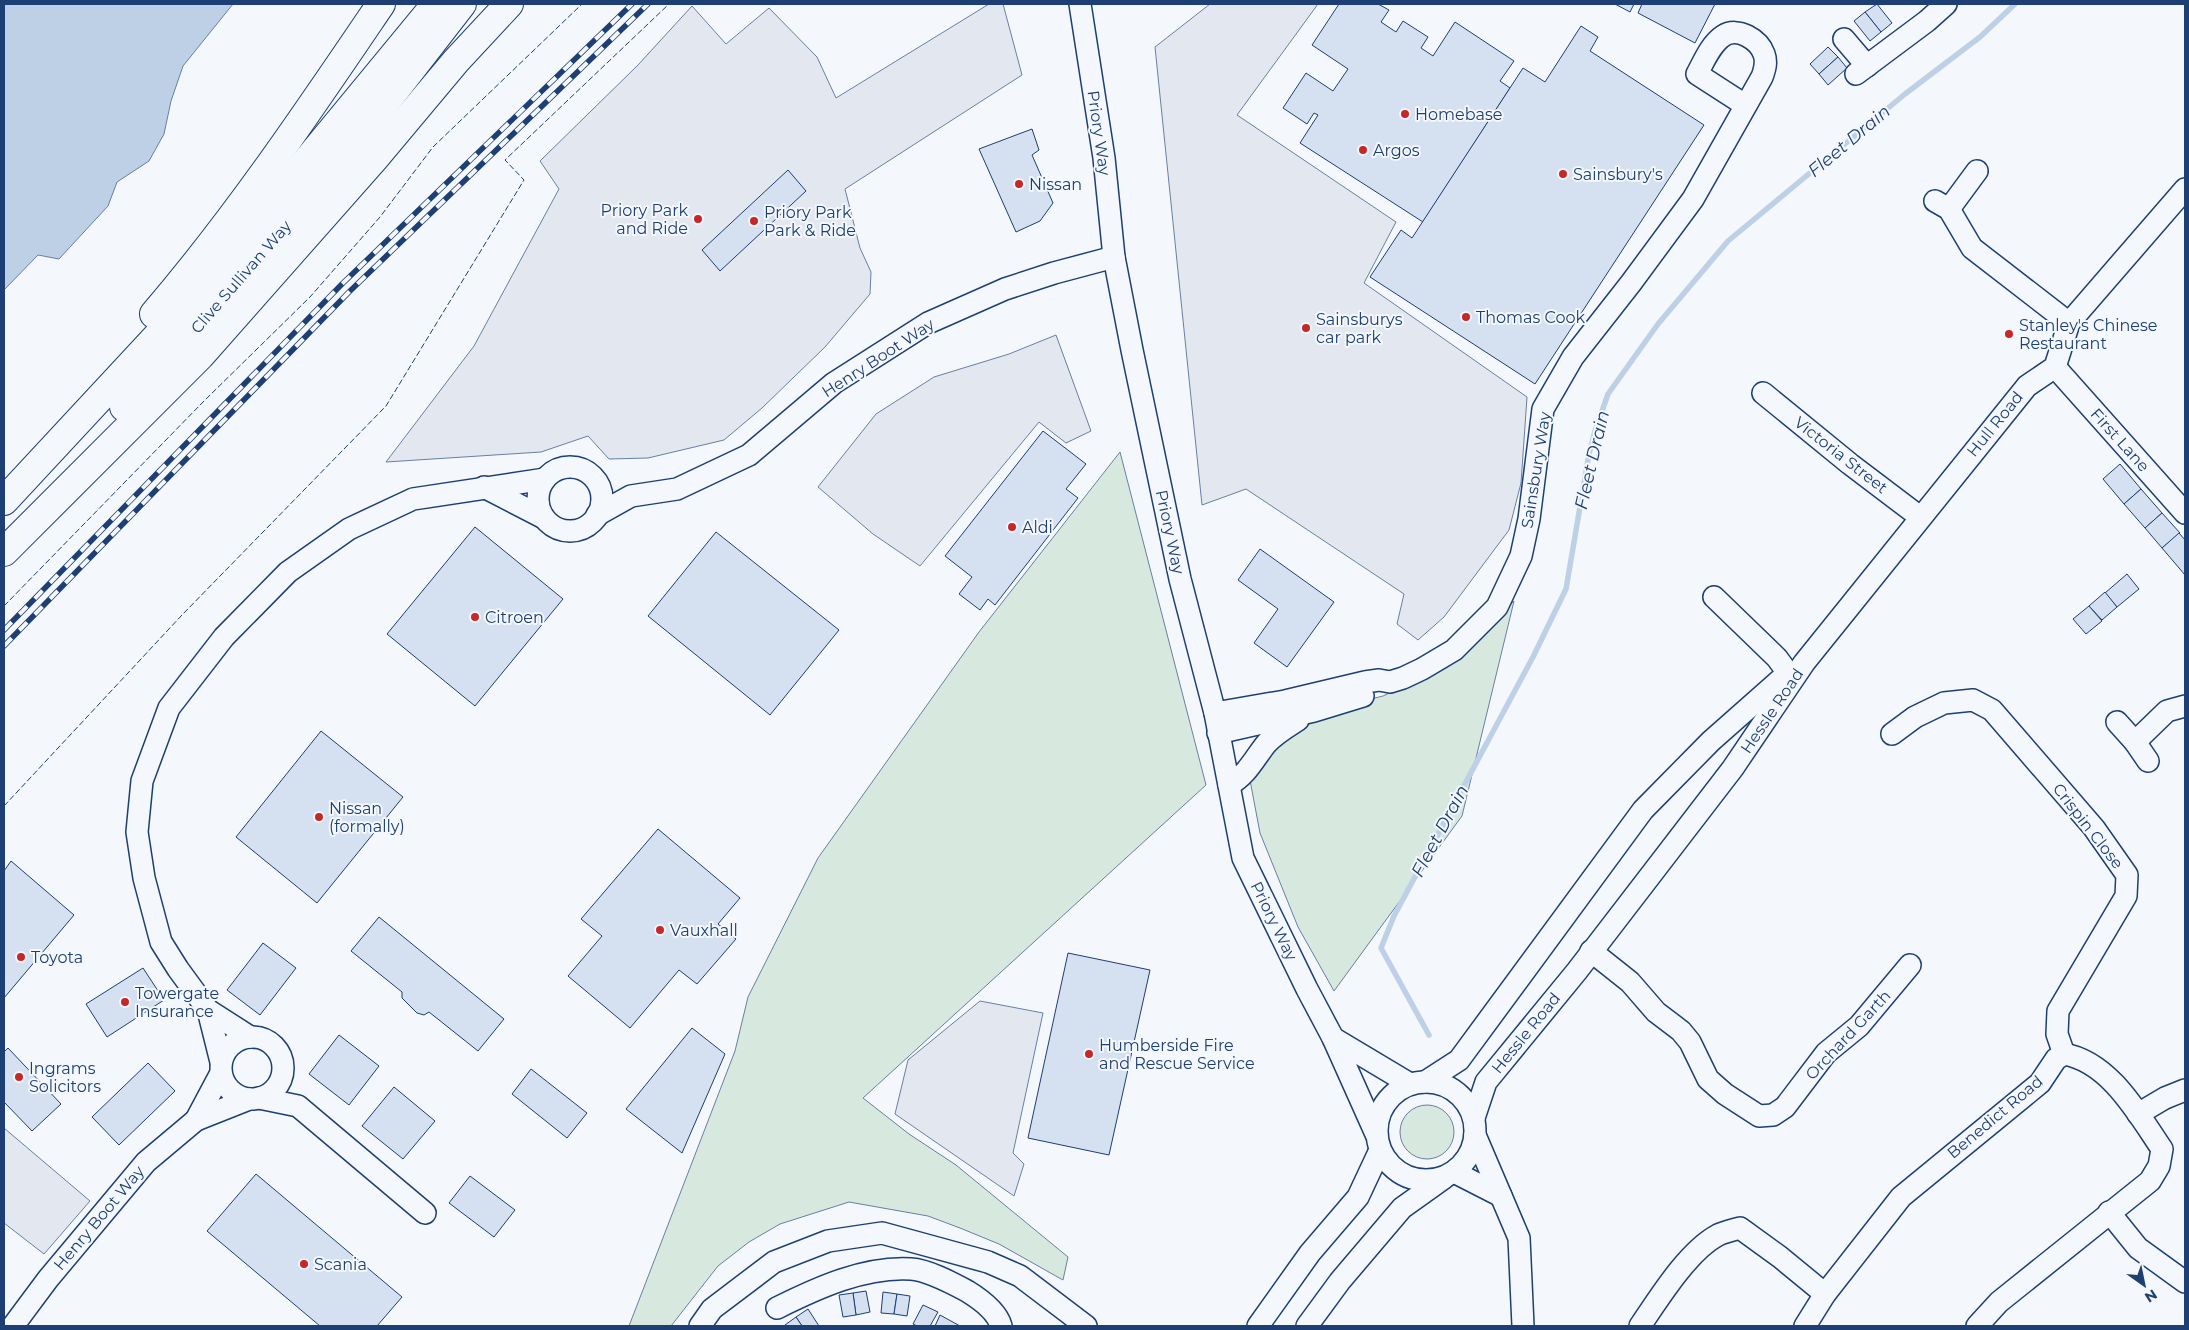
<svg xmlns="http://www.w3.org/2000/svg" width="2189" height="1330" font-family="Montserrat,sans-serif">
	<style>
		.green { fill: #d7e8df; stroke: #687fa3 }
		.parking { fill: #e3e8f0; stroke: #687fa3 }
		.water { fill: #bed0e5; stroke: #687fa3 }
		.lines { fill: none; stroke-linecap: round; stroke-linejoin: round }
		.stream { stroke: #bed0e5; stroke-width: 5.5 }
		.building { fill: #d5e0f0; stroke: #1d3f73 }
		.minor-casing { stroke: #1d3f73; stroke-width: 24 }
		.highway-casing { stroke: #1d3f73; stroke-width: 30 }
		.minor { stroke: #f4f7fb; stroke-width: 21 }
		.highway { stroke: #f4f7fb; stroke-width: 28 }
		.rail-casing { stroke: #1d3f73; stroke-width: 5.5 }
		.rail { stroke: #f4f7fb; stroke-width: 4; stroke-dasharray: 11; stroke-linecap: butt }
		.fence { stroke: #1d3f73; stroke-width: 1; stroke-dasharray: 6 2.5; stroke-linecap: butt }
		.poi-dot { fill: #c62828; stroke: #f4f7fb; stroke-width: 2 }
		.labels { text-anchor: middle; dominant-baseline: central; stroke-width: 4; stroke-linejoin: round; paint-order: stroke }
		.poi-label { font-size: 16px; fill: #1d3f73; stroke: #f4f7fb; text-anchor: start }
		.street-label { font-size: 16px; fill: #1d3f73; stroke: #f4f7fb }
		.water-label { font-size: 18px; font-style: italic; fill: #1d3f73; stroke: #f4f7fb }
	</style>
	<rect width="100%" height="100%" fill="#f4f7fb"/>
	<g class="green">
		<path d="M1120 452 1206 785 863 1098 909 1134 956 1165 1068 1257 1063 1280 999 1244 960 1228 928 1216 849 1202 780 1224 749 1242 718 1266 671 1326H629L735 1051 748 997 818 858 979 632Z"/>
		<path d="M1514 601 1462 816 1334 991 1298 927 1260 833 1246 759 1267 724 1383 696 1442 668Z"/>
		<circle cx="1427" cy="1132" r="27"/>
	</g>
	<g class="parking">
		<path d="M989 4H1003L1022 75 845 189 860 248 871 272 870 294 825 347 762 408 724 440 648 458 609 459 588 436 541 452 386 462 474 346 559 189 540 161 638 65 692 6 726 44 769 8 817 57 836 98Z"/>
		<path d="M1210 4H1318L1237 115 1396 222 1364 283 1527 397 1521 483 1509 530 1444 617 1418 640 1397 624 1404 594 1246 489 1202 505 1155 47Z"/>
		<path d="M1056 335 1091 431 1066 443 1039 422 920 566 873 534 818 487 876 414 934 377 1009 354Z"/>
		<path d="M980 1001 1043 1013 1013 1153 1024 1164 1014 1196 895 1114 908 1060Z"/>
		<path d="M4 1128 90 1201 44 1254 4 1223Z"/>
	</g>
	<path class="water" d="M4 4H233L183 66 171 101 164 134 149 161 117 182 108 206 59 259 38 255 4 290Z"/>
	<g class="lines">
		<path class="stream" d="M1429 1035 1381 948 1394 916 1533 657 1566 589 1589 454 1595 431 1608 394 1658 324 1728 241 1905 94 1980 37 2015 4"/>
	</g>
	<g class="building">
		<path d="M1339 4H1378L1389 10 1381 22 1396 32 1403 21 1428 37 1421 48 1433 56 1455 22 1514 61 1500 81 1510 88 1423 222 1300 143 1318 115 1314 113 1307 124 1283 108 1306 73 1333 91 1348 69 1312 45Z"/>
		<path d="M1615 4H1634L1630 12Z"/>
		<path d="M1642 4H1715L1695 43 1638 13Z"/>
		<path d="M1877 4 1892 23 1881 32 1865 12Z"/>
		<path d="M1865 12 1881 32 1870 41 1854 21Z"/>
		<path d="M1581 26 1598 37 1590 51 1704 125 1535 384 1370 277 1401 230 1412 238 1523 68 1545 82Z"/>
		<path d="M1828 47 1838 57 1819 74 1810 64Z"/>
		<path d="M1838 57 1847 68 1828 85 1819 74Z"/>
		<path d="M1032 129 1039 150 1032 155 1053 203 1040 221 1016 232 979 149Z"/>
		<path d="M788 170 806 191 720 271 702 250Z"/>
		<path d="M1043 431 1086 464 1066 489 1078 498 995 605 988 599 980 610 959 594 972 577 945 556Z"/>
		<path d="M2120 464 2141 489 2124 504 2103 479Z"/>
		<path d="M2141 489 2162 513 2145 528 2124 504Z"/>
		<path d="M2162 513 2180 533 2162 548 2145 528Z"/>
		<path d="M475 527 563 599 475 706 387 634Z"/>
		<path d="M716 532 839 630 770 715 648 616Z"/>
		<path d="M2179 533 2185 540V575L2162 548Z"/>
		<path d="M1260 549 1334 602 1287 667 1254 643 1278 609 1238 580Z"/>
		<path d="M2127 574 2139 589 2117 607 2105 593Z"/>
		<path d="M2105 592 2117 607 2102 620 2089 606Z"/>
		<path d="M2089 606 2102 621 2086 634 2073 619Z"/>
		<path d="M321 731 403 797 317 903 236 837Z"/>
		<path d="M658 829 740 898 718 924 736 939 697 984 679 970 630 1028 568 976 602 936 581 919Z"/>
		<path d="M11 861 74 915 4 998V871Z"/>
		<path d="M379 917 504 1019 478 1051 429 1012 424 1015 417 1013 402 998V992L351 951Z"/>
		<path d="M263 943 296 968 260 1015 227 990Z"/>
		<path d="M1068 953 1150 970 1109 1155 1028 1138Z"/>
		<path d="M143 968 164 1000 107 1037 86 1004Z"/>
		<path d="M692 1028 725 1054 682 1153 626 1109Z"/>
		<path d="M339 1035 379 1066 349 1105 309 1074Z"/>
		<path d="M8 1048 61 1104 32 1131 4 1102V1052Z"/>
		<path d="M148 1063 175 1091 119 1145 92 1117Z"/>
		<path d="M531 1069 587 1113 567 1138 512 1094Z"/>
		<path d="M394 1087 435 1121 403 1159 362 1126Z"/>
		<path d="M256 1174 402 1297 377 1326H320L207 1231Z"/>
		<path d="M470 1176 515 1210 494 1237 449 1203Z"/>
		<path d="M866 1291 870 1312 856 1315 853 1293Z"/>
		<path d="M883 1292 897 1294 894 1314 881 1313Z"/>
		<path d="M853 1293 856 1315 843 1317 839 1295Z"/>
		<path d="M897 1294 910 1296 907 1316 894 1314Z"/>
		<path d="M923 1305 938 1312 930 1326H917L913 1324Z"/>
		<path d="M808 1309 819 1326H802L796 1317Z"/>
		<path d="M940 1315 960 1326H935Z"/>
		<path d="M796 1317 802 1326H786L785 1325Z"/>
	</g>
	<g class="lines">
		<g class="minor-casing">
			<g id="minor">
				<path d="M1080 4 1104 158 1114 257 1132 350 1180 579 1215 713 1243 858 1307 989 1333 1038 1376 1134"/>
				<path d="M1844 39 1867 66"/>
				<path d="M1856 74 1927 21 1946 4"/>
				<path d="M1935 201 1949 209 1972 248 2069 323"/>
				<path d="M1949 209 1977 171"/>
				<path d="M2055 367 2185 513"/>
				<path d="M1763 393 1850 464 1920 517"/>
				<circle cx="570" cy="499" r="32"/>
				<path d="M484 487 544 518"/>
				<path d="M597 515 631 496 677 489 749 455 834 383 928 323 1005 289 1054 273 1114 257"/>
				<path d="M1714 597 1777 658 1788 673"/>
				<path d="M1215 713 1285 701 1365 682 1379 680 1390 682 1403 678 1422 669 1454 650 1497 607 1521 556 1529 519 1543 409 1573 357 1631 283 1693 199 1762 77C1765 69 1767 62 1764 54 1759 40 1738 26 1723 36 1711 44 1704 61 1697 74L1745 105"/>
				<path d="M2117 722 2135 742 2148 761"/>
				<path d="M1218 733 1314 711 1363 696"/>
				<path d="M1892 734 1915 717 1944 703 1973 700 1992 710 2094 828 2127 875 2126 896 2058 1011 2057 1034 2064 1054"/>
				<path d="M2135 742 2167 711 2185 706"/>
				<path d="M1229 785C1247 775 1254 759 1266 744 1275 734 1287 727 1298 720"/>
				<path d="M1591 951 1630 982 1656 1012 1681 1031 1690 1042 1708 1079 1725 1094 1759 1116 1773 1115 1785 1107 1826 1053 1859 1026 1910 965"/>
				<path d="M208 1010 221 1062"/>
				<path d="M250 1037 208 1010 178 969 161 942 144 878 137 832 142 781 169 708 224 637 288 572 349 529 413 499 545 479"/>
				<circle cx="252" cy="1068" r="31"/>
				<path d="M1333 1038 1410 1084"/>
				<circle cx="1426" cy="1131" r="49"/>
				<path d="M1425 1082 1459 1060 1643 810 1711 741 1788 673"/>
				<path d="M259 1098 298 1106 425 1213"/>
				<path d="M2138 1114 2165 1098 2185 1090"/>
				<path d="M1474 1118 1486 1082 1577 971 1733 768 1804 663 2027 386 2055 367 2069 323 2185 189"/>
				<path d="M196 1120 221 1073"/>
				<path d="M1475 1135 1519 1238 1523 1326"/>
				<path d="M1454 1172 1501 1196"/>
				<path d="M2109 1212 2138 1248 2185 1282"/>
				<path d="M777 1308C817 1288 865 1266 911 1269 928 1270 952 1283 967 1291 980 1299 997 1311 1001 1326"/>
				<path d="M13 1326 48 1279 146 1162 196 1120 249 1099"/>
				<path d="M700 1326 712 1309 774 1262 828 1241 882 1233 988 1262 1020 1276 1086 1326"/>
				<path d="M1258 1326 1310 1253 1358 1197 1380 1150"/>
				<path d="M1307 1326 1340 1281 1402 1208 1444 1178"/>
				<path d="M1640 1326C1659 1298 1688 1251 1718 1235 1724 1232 1733 1230 1740 1228L1780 1257 1825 1294"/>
				<path d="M1805 1326 1825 1294 1901 1197 2040 1083 2056 1059 2064 1054C2110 1062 2138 1114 2162 1149L2159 1166 2150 1181 1999 1302 1977 1326"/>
			</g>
		</g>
		<g class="highway-casing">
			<g id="highway">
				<path d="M154 314C238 216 309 110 381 4"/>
				<path d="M124 407 175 352 334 169 462 4"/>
				<path d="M4 501 201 289 436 4"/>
				<path d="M4 552 200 356 374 159 456 61 509 4"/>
			</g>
		</g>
		<use href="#minor" class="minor"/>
		<use href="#highway" class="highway"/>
		<g class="rail-casing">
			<g id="rail">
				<path d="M4 630 342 284 632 4"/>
				<path d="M4 646 350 291 648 4"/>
			</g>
		</g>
		<use href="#rail" class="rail"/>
		<g class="fence">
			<path d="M4 606 204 401 310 297 380 217 433 147 582 4"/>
			<path d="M4 806 182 615 386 406 524 180 505 160 669 4"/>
		</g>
	</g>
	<g class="poi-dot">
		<circle cx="1405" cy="114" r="5"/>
		<circle cx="1363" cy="150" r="5"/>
		<circle cx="1563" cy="174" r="5"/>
		<circle cx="1019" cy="184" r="5"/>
		<circle cx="698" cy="219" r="5"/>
		<circle cx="754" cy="221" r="5"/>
		<circle cx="1466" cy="317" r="5"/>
		<circle cx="1306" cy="328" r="5"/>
		<circle cx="2009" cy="334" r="5"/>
		<circle cx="1012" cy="527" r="5"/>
		<circle cx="475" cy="617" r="5"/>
		<circle cx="319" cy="817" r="5"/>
		<circle cx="660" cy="930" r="5"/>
		<circle cx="21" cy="957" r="5"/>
		<circle cx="125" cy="1002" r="5"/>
		<circle cx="1089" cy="1054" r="5"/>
		<circle cx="19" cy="1077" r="5"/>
		<circle cx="304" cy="1264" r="5"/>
	</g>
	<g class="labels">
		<g class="poi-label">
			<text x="1415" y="114">Homebase</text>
			<text x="1373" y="150">Argos</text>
			<text x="1573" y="174">Sainsbury's</text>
			<text x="1029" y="184">Nissan</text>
			<text x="688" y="210" text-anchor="end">Priory Park<tspan x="688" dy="18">and Ride</tspan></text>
			<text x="764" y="212">Priory Park<tspan x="764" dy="18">Park &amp; Ride</tspan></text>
			<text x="1476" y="317">Thomas Cook</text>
			<text x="1316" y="319">Sainsburys<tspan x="1316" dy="18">car park</tspan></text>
			<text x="2019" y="325">Stanley's Chinese<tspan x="2019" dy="18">Restaurant</tspan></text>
			<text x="1022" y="527">Aldi</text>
			<text x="485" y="617">Citroen</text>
			<text x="329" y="808">Nissan<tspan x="329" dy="18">(formally)</tspan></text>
			<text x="670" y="930">Vauxhall</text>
			<text x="31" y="957">Toyota</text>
			<text x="135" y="993">Towergate<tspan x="135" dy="18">Insurance</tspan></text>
			<text x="1099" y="1045">Humberside Fire<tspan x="1099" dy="18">and Rescue Service</tspan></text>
			<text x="29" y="1068">Ingrams<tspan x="29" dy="18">Solicitors</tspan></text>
			<text x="314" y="1264">Scania</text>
		</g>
		<g class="street-label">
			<text transform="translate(1099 133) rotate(82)">Priory Way</text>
			<text transform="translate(241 277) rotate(-49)">Clive Sullivan Way</text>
			<text transform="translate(878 358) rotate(-33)">Henry Boot Way</text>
			<text transform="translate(1995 424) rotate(-51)">Hull Road</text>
			<text transform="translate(2120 440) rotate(48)">First Lane</text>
			<text transform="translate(1841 455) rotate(38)">Victoria Street</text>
			<text transform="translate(1536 470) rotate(-81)">Sainsbury Way</text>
			<text transform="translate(1170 532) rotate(78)">Priory Way</text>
			<text transform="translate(1772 711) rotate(-56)">Hessle Road</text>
			<text transform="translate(2088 826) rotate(52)">Crispin Close</text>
			<text transform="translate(1274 921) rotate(64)">Priory Way</text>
			<text transform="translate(1526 1033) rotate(-51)">Hessle Road</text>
			<text transform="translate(1848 1035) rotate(-47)">Orchard Garth</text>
			<text transform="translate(1995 1117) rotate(-40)">Benedict Road</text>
			<text transform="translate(99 1218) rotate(-50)">Henry Boot Way</text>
		</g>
		<g class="water-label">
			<text transform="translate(1849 141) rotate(-40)">Fleet Drain</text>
			<text transform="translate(1592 460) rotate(-77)">Fleet Drain</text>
			<text transform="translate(1440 831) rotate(-62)">Fleet Drain</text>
		</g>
	</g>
	<rect width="2189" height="1330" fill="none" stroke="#1d3f73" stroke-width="10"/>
	<g transform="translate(2144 1285) rotate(147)" stroke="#f4f7fb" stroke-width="4" paint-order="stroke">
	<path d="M0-4L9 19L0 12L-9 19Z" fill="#1d3f73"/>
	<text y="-8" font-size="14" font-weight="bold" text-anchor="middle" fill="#1d3f73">N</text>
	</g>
</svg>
